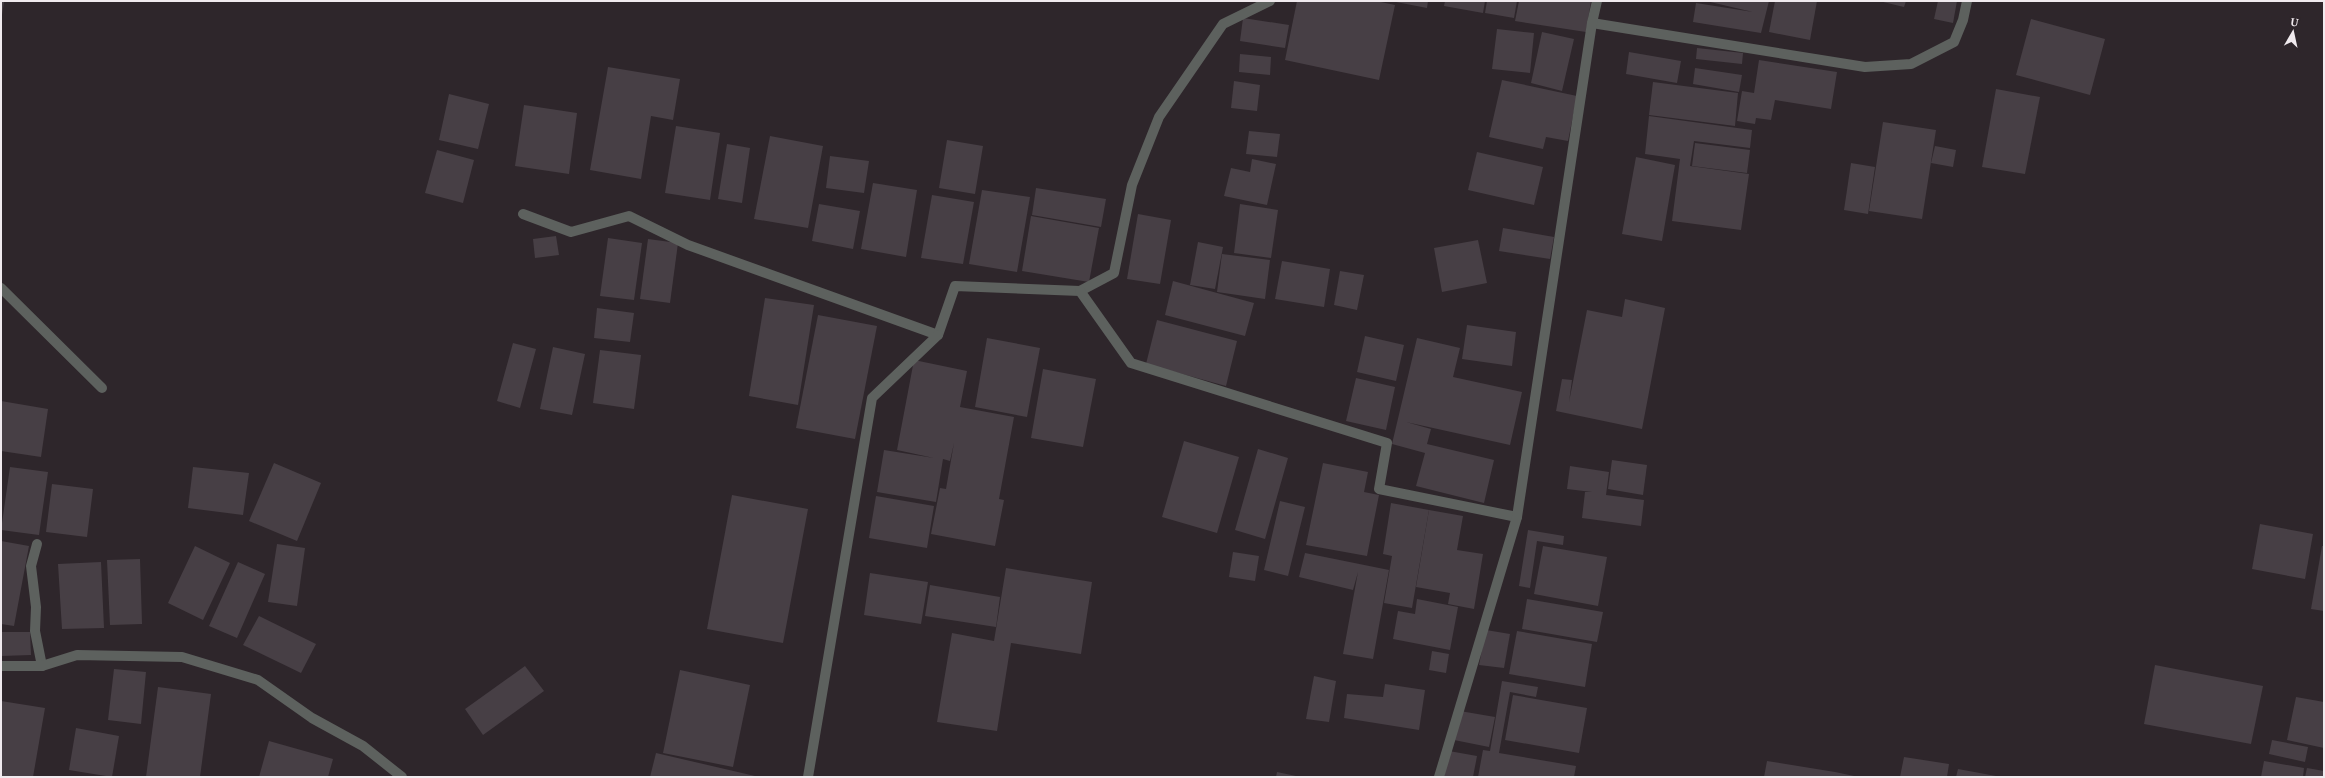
<svg xmlns="http://www.w3.org/2000/svg" width="2325" height="778" font-family="'PT Serif',serif">
	<style>
		.building { fill: #473f45 }
		.lines { fill: none; stroke-linecap: round; stroke-linejoin: round }
		.minor { stroke: #5d615e; stroke-width: 10 }
	</style>
	<rect width="100%" height="100%" fill="#2e262b"/>
	<g class="building">
		<path d="M1 1 4 2 2 15H1Z"/>
		<path d="M1297 1H1376L1395 5 1379 80 1285 60Z"/>
		<path d="M1391 1H1428L1427 8Z"/>
		<path d="M1445 1H1485L1483 13 1444 6Z"/>
		<path d="M1487 1H1517L1514 18 1485 13Z"/>
		<path d="M1519 1H1591L1586 32 1515 21Z"/>
		<path d="M1706 1H1769L1761 33 1693 22 1696 3 1753 12Z"/>
		<path d="M1775 1H1817L1810 40 1769 32Z"/>
		<path d="M1879 1H1906L1904 7Z"/>
		<path d="M1938 1H1957L1953 23 1934 19Z"/>
		<path d="M1243 18 1289 25 1285 48 1240 41Z"/>
		<path d="M2031 19 2105 39 2090 95 2016 75Z"/>
		<path d="M1497 29 1534 33 1530 73 1492 69Z"/>
		<path d="M1542 32 1574 39 1562 91 1531 83Z"/>
		<path d="M1697 48 1743 53 1742 64 1696 59Z"/>
		<path d="M1629 52 1681 61 1677 83 1626 74Z"/>
		<path d="M1240 54 1271 57 1270 75 1239 72Z"/>
		<path d="M1759 60 1837 72 1831 109 1775 100 1771 120 1756 118 1755 124 1737 121 1742 91 1754 93Z"/>
		<path d="M608 67 680 79 673 120 651 116 641 179 590 170Z"/>
		<path d="M1695 68 1742 75 1739 92 1693 84Z"/>
		<path d="M1502 80 1577 96 1568 141 1546 137 1543 149 1489 137Z"/>
		<path d="M1234 81 1260 85 1257 111 1231 108Z"/>
		<path d="M1653 82 1738 93 1735 126 1649 115Z"/>
		<path d="M1996 89 2040 97 2025 174 1982 167Z"/>
		<path d="M449 94 489 104 478 149 439 140Z"/>
		<path d="M524 105 577 113 569 174 515 166Z"/>
		<path d="M1649 116 1752 130 1750 148 1694 141 1690 166 1749 174 1741 230 1672 221 1680 159 1645 154Z"/>
		<path d="M1883 122 1936 130 1922 219 1869 211Z"/>
		<path d="M676 126 720 133 710 200 665 193Z"/>
		<path d="M1249 131 1280 134 1277 157 1246 154Z"/>
		<path d="M770 136 823 146 808 228 754 219Z"/>
		<path d="M947 140 983 146 975 194 939 188Z"/>
		<path d="M1695 143 1750 150 1747 173 1692 166Z"/>
		<path d="M727 144 750 148 742 203 718 199Z"/>
		<path d="M1935 146 1956 150 1953 167 1931 163Z"/>
		<path d="M437 150 474 160 463 203 425 193Z"/>
		<path d="M1477 152 1543 167 1534 205 1468 190Z"/>
		<path d="M830 156 869 161 864 193 826 188Z"/>
		<path d="M1636 157 1675 165 1662 241 1622 234Z"/>
		<path d="M1252 159 1276 164 1267 205 1224 196 1231 168 1250 172Z"/>
		<path d="M1851 163 1875 167 1868 214 1844 210Z"/>
		<path d="M873 183 917 190 906 257 861 249Z"/>
		<path d="M1036 188 1106 199 1101 227 1032 215Z"/>
		<path d="M982 190 1030 197 1017 272 969 264Z"/>
		<path d="M932 195 974 202 963 264 921 258Z"/>
		<path d="M819 204 860 211 853 249 812 241Z"/>
		<path d="M1240 204 1278 210 1271 258 1234 253Z"/>
		<path d="M1138 214 1171 220 1160 284 1127 279Z"/>
		<path d="M1031 216 1099 228 1089 282 1022 271Z"/>
		<path d="M1503 228 1554 237 1550 259 1499 251Z"/>
		<path d="M556 236 559 255 535 258 533 239Z"/>
		<path d="M608 238 642 243 634 300 600 296Z"/>
		<path d="M648 239 678 243 670 303 640 299Z"/>
		<path d="M1478 240 1487 283 1442 292 1434 248Z"/>
		<path d="M1198 242 1223 247 1215 289 1190 285Z"/>
		<path d="M1222 254 1270 260 1265 299 1217 292Z"/>
		<path d="M1282 261 1330 269 1324 307 1275 299Z"/>
		<path d="M1340 271 1364 275 1357 310 1334 305Z"/>
		<path d="M1173 281 1254 303 1245 336 1165 315Z"/>
		<path d="M765 298 814 305 798 405 749 396Z"/>
		<path d="M1625 299 1665 308 1642 429 1556 411 1562 379 1572 380 1569 402 1587 310 1622 317Z"/>
		<path d="M597 308 634 313 630 342 594 338Z"/>
		<path d="M818 315 877 326 855 439 796 428Z"/>
		<path d="M1157 320 1237 341 1226 386 1146 364Z"/>
		<path d="M1467 325 1516 332 1512 366 1462 359Z"/>
		<path d="M1365 336 1404 345 1396 381 1357 372Z"/>
		<path d="M987 338 1040 348 1027 417 975 407Z"/>
		<path d="M1417 338 1460 348 1453 377 1522 392 1510 445 1406 422 1431 429 1427 444 1494 460 1484 503 1416 486 1425 453 1392 444Z"/>
		<path d="M513 343 536 349 520 408 497 401Z"/>
		<path d="M553 347 585 354 572 415 540 409Z"/>
		<path d="M600 350 641 355 634 409 593 403Z"/>
		<path d="M914 360 967 371 960 407 1014 417 999 499 1004 500 995 546 931 534 940 488 946 489 954 443 950 461 943 459 936 502 877 492 884 450 934 458 897 450Z"/>
		<path d="M1043 369 1096 379 1083 447 1031 438Z"/>
		<path d="M1356 378 1395 387 1386 430 1346 421Z"/>
		<path d="M1 401 48 409 41 457 1 451Z"/>
		<path d="M1184 441 1239 457 1217 533 1162 517Z"/>
		<path d="M1258 449 1288 458 1265 539 1235 530Z"/>
		<path d="M1612 460 1647 465 1643 495 1608 489Z"/>
		<path d="M274 463 321 483 297 541 249 521Z"/>
		<path d="M1323 463 1368 472 1364 492 1379 495 1367 556 1306 545Z"/>
		<path d="M1570 466 1609 472 1606 495 1644 500 1641 526 1582 518 1585 492H1592L1567 489Z"/>
		<path d="M10 467 48 472 39 535 1 530Z"/>
		<path d="M193 467 249 473 243 515 188 508Z"/>
		<path d="M52 484 93 489 87 537 46 532Z"/>
		<path d="M732 495 808 509 783 643 707 629Z"/>
		<path d="M876 496 934 506 927 548 869 538Z"/>
		<path d="M1280 501 1305 507 1288 576 1264 570Z"/>
		<path d="M1391 503 1429 510 1412 608 1384 603 1392 556 1383 554Z"/>
		<path d="M1429 510 1463 516 1457 550 1483 554 1474 609 1448 604 1450 593 1416 587Z"/>
		<path d="M2260 524 2313 534 2305 579 2252 569Z"/>
		<path d="M1528 530 1564 536 1563 545 1537 541 1530 588 1519 586Z"/>
		<path d="M1 541 29 546 14 626 1 624Z"/>
		<path d="M277 544 305 548 297 606 268 602Z"/>
		<path d="M195 546 230 563 203 620 168 603Z"/>
		<path d="M1543 546 1607 557 1598 606 1534 594Z"/>
		<path d="M2322 546H2324V611L2311 609Z"/>
		<path d="M1233 552 1259 556 1255 581 1229 577Z"/>
		<path d="M1305 553 1389 570 1373 659 1343 654 1358 572 1353 590 1299 577Z"/>
		<path d="M140 559 142 624 110 625 107 560Z"/>
		<path d="M101 562 104 628 62 629 58 564Z"/>
		<path d="M238 562 265 574 237 638 209 626Z"/>
		<path d="M1006 568 1092 582 1081 654 1011 643 997 731 937 722 952 633 994 641Z"/>
		<path d="M870 573 928 582 921 624 864 615Z"/>
		<path d="M930 585 1000 597 996 627 925 616Z"/>
		<path d="M1417 599 1458 607 1450 650 1393 639 1398 611 1415 614Z"/>
		<path d="M1527 599 1603 612 1597 642 1522 629Z"/>
		<path d="M259 616 316 644 301 673 243 645Z"/>
		<path d="M1486 630 1510 634 1504 668 1479 665Z"/>
		<path d="M1517 631 1592 644 1585 687 1509 674Z"/>
		<path d="M1 632H30L31 655 1 656Z"/>
		<path d="M1432 651 1449 654 1446 673 1429 670Z"/>
		<path d="M2155 665 2263 686 2251 744 2144 724Z"/>
		<path d="M525 666 544 691 483 735 465 709Z"/>
		<path d="M114 669 146 672 141 724 108 720Z"/>
		<path d="M680 670 750 685 733 767 663 753Z"/>
		<path d="M1314 676 1336 681 1329 722 1306 719Z"/>
		<path d="M1502 681 1538 687 1536 697 1510 692 1499 753 1576 766 1574 777H1478L1483 750 1490 751Z"/>
		<path d="M1385 684 1425 690 1419 730 1344 718 1347 694 1383 697Z"/>
		<path d="M158 687 211 694 200 777H146Z"/>
		<path d="M1513 695 1587 708 1579 753 1505 740Z"/>
		<path d="M2296 697 2324 702V748L2287 740Z"/>
		<path d="M1 701 45 708 33 777H1Z"/>
		<path d="M1460 711 1495 717 1489 747 1454 740Z"/>
		<path d="M76 728 119 736 112 777 69 770Z"/>
		<path d="M2272 740 2308 747 2305 762 2269 754Z"/>
		<path d="M269 741 333 759 328 777H259Z"/>
		<path d="M1449 751 1477 756 1473 777H1444Z"/>
		<path d="M656 753 755 776V777H650Z"/>
		<path d="M1904 757 1949 764 1947 777H1900Z"/>
		<path d="M1767 761 1835 772 1859 777H1764Z"/>
		<path d="M2264 761 2304 768 2303 777H2261Z"/>
		<path d="M2307 768 2324 771V777H2305Z"/>
		<path d="M1958 769 1996 776 1995 777H1956Z"/>
		<path d="M1277 772 1296 776V777H1276Z"/>
	</g>
	<g class="lines">
		<g class="minor">
			<path d="M1592 23 1865 67 1911 64 1954 42 1963 20 1967 1"/>
			<path d="M523 214 571 232 629 216 688 245 938 335 955 286 1080 291 1114 273 1132 185 1159 117 1223 24 1270 1"/>
			<path d="M1 288 102 388"/>
			<path d="M1080 291 1131 363 1387 443 1379 489 1517 517"/>
			<path d="M37 544 31 566 36 607 35 631 42 666"/>
			<path d="M1 666H42L77 655 182 657 258 680 312 718 363 746 402 777"/>
			<path d="M808 777 872 398 938 335"/>
			<path d="M1439 777 1517 517 1592 23 1597 1"/>
		</g>
	</g>
	<rect width="2325" height="778" fill="none" stroke="#f0eaee" stroke-width="4"/>
	<g transform="translate(2293 32) rotate(9)" stroke="#2e262b" stroke-width="3" paint-order="stroke">
	<path d="M0-3L7 15L0 10L-7 15Z" fill="#f0eaee"/>
	<text y="-6" font-size="11" font-weight="bold" text-anchor="middle" fill="#f0eaee">U</text>
	</g>
</svg>
